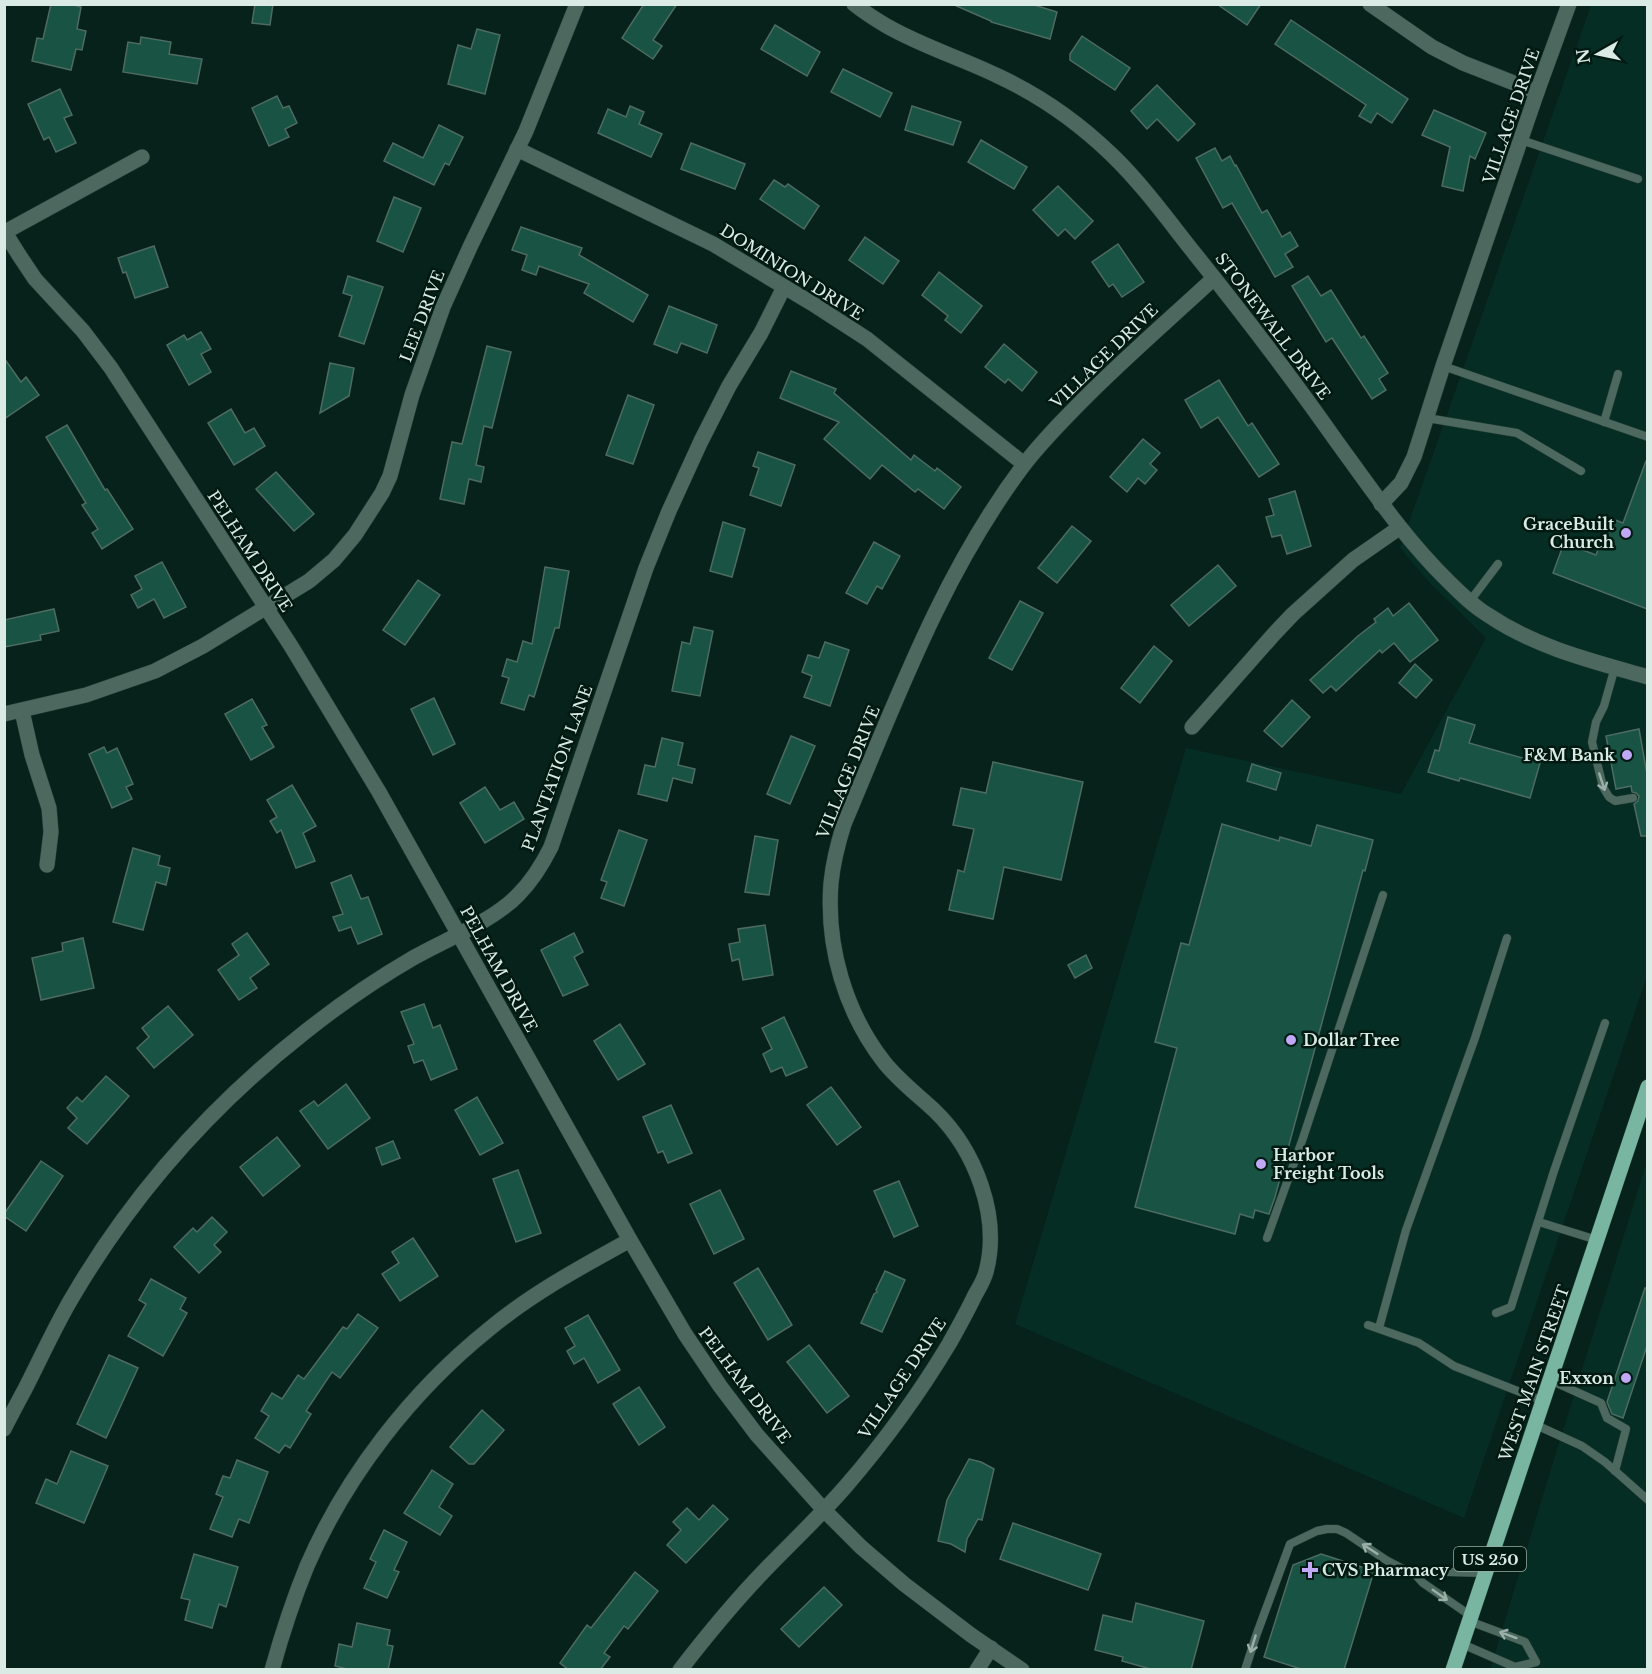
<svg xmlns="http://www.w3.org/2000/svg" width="1652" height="1674" font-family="'Libre Baskerville',serif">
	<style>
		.built { fill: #052d23 }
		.building { fill: #185343; stroke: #4e6b61; stroke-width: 1.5 }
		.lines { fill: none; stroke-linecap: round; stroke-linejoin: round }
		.lane-casing { stroke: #243e36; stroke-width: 9 }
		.street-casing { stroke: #243e36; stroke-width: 16 }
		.primary-casing { stroke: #243e36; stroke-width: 16 }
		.lane { stroke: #4c685f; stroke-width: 8 }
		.street { stroke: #4c685f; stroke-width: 15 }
		.primary { stroke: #79b6a2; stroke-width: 15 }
		.oneway { stroke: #9ab0a8 }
		.poi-dot { fill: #c0a8f4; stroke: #001911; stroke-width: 2 }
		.labels { text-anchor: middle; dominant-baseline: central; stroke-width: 5; stroke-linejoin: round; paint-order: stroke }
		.shield { fill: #001911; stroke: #99aba5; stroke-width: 1.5 }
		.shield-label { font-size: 15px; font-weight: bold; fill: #daeae4 }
		.street-label { font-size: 16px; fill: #daeae4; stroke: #001911 }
		.poi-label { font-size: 16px; font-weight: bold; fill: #daeae4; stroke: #001911; text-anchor: end }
	</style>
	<rect width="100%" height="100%" fill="#06221a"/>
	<g class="built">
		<path d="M1591 5H1647V976L1464 1518 1015 1324 1186 748 1401 794 1486 638 1429 582 1400 548Z"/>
		<path d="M1647 1161V1669L1490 1670 1546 1485Z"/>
	</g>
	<g class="building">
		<path d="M51 4H69L81 7 77 29 86 31 82 50 76 49 71 70 32 61 37 38 43 39Z"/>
		<path d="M255 4H273L270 25 252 23Z"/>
		<path d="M644 4H677L653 40 662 46 653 59 622 38Z"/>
		<path d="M952 4H1031L1057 12 1050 39 991 22V21Z"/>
		<path d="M1217 4H1261L1247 25Z"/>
		<path d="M1291 20 1408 99 1392 123 1377 113 1371 123 1359 116 1366 105 1275 44Z"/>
		<path d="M775 25 820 52 807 76 761 49Z"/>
		<path d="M477 29 500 35 485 94 448 84 458 45 471 49Z"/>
		<path d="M1082 36 1130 68 1115 90 1070 60V54Z"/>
		<path d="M141 37 171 42 169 54 202 59 197 84 123 72 128 42 140 44Z"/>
		<path d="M843 69 892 93 880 117 831 92Z"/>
		<path d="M1157 85 1195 124 1178 141 1157 119 1147 129 1131 111Z"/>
		<path d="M60 89 72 115 64 118 76 143 56 152 49 137 44 140 28 104Z"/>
		<path d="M277 96 283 108 289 106 297 123 285 129 289 137 269 146 252 108Z"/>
		<path d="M630 106 644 112 639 124 662 134 651 157 598 133 608 109 626 117Z"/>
		<path d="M912 106 961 122 953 145 905 130Z"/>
		<path d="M1434 110 1486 133 1475 159 1470 156 1463 191 1442 186 1450 147 1422 135Z"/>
		<path d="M439 125 463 137 449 165 445 163 434 185 384 161 393 143 423 158Z"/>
		<path d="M981 140 1027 167 1014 189 968 162Z"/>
		<path d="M691 143 745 164 735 189 681 169Z"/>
		<path d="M1215 148 1222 161 1230 156 1235 166 1236 165 1262 213 1267 210 1282 237 1290 232 1298 246 1285 254 1293 267 1275 277 1232 203 1223 208 1196 158Z"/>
		<path d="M774 180 785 187 788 184 819 206 804 229 760 199Z"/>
		<path d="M1058 186 1093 221 1075 239 1065 229 1058 236 1033 210Z"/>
		<path d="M394 197 421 208 403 252 377 241Z"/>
		<path d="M521 227 582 248 579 255 648 295 633 322 584 293 589 284 539 266 536 275 522 270 527 255 512 250Z"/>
		<path d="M865 237 899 261 883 284 849 260Z"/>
		<path d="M1118 244 1144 282 1122 297 1113 284 1109 287 1092 262Z"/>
		<path d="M154 246 168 287 135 298 126 272 123 273 118 258Z"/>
		<path d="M939 272 982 306 961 333 945 320 948 316 922 295Z"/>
		<path d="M348 276 383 287 364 344 339 336 352 296 343 293Z"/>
		<path d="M1308 276 1321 296 1331 290 1361 338 1364 336 1388 373 1379 379 1386 390 1372 399 1332 338 1326 342 1292 286Z"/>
		<path d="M669 306 717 325 707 353 681 343 677 353 654 344Z"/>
		<path d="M201 332 211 349 201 354 211 372 189 385 167 345 184 335 187 340Z"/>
		<path d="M1004 344 1037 372 1022 391 1008 379 1005 383 985 367Z"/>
		<path d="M487 346 511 352 492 428 484 426 476 465 484 467 481 482 469 479 464 504 440 499 452 442 462 444Z"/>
		<path d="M4 358 21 382 26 377 39 395 4 419Z"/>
		<path d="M330 363 354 368 349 396 320 413Z"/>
		<path d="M791 371 836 389 834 393 911 460 914 455 935 471 937 468 961 487 944 509 918 489 915 492 882 465 870 479 824 439 839 422 780 398Z"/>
		<path d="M1219 380 1248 426 1252 423 1279 464 1259 477 1218 417 1201 428 1185 400Z"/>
		<path d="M628 395 654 405 633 464 606 455Z"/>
		<path d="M231 409 245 433 254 428 265 446 234 465 208 423Z"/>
		<path d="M67 425 105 490 107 489 133 529 102 549 92 533 98 529 82 505 86 503 46 437Z"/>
		<path d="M1143 439 1160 453 1150 464 1157 470 1145 484 1138 478 1127 492 1110 477Z"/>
		<path d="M758 452 795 465 781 506 750 495 759 468 753 466Z"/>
		<path d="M1646 461H1647V609L1553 573 1564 543 1596 555 1610 518 1623 523Z"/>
		<path d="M276 472 314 514 294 531 256 489Z"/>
		<path d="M1295 491 1311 546 1287 554 1281 535 1272 537 1266 517 1274 515 1269 499Z"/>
		<path d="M723 522 745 529 732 577 710 571Z"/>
		<path d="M1072 526 1091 541 1057 583 1038 568Z"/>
		<path d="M874 542 900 556 882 589 877 586 867 604 846 593Z"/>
		<path d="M162 562 186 607 164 618 154 599 138 608 131 595 142 589 135 576Z"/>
		<path d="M1218 565 1236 586 1189 626 1171 605Z"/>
		<path d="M545 567 569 571 559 628H555L534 697 529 695 524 710 501 703 509 678 502 676 507 659 517 662 523 641 532 644Z"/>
		<path d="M418 580 440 595 405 645 383 630Z"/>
		<path d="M1020 601 1043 613 1012 670 989 658Z"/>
		<path d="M1409 603 1438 640 1410 662 1394 643 1382 653 1380 650 1336 691 1331 686 1323 693 1310 680 1358 636 1376 622 1374 619 1388 608 1393 616Z"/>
		<path d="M54 609 59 631 40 635 41 640 4 647V620Z"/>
		<path d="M694 627 713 631 700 696 672 691 682 642 690 644Z"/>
		<path d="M825 642 849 650 830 706 804 697 812 676 802 672 808 655 819 658Z"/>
		<path d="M1154 646 1172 661 1140 703 1121 688Z"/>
		<path d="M1415 664 1432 680 1416 698 1399 683Z"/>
		<path d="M434 698 455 744 433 755 411 709Z"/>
		<path d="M252 699 267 725 262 727 274 747 251 760 225 714Z"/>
		<path d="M1292 700 1310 717 1282 747 1264 731Z"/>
		<path d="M1448 717 1475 725 1469 743 1540 763 1530 798 1460 778 1459 781 1428 772 1435 750 1439 751Z"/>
		<path d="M1639 729 1647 774V836H1641L1634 804 1638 801 1639 796 1636 793 1632 792 1631 786 1616 789 1606 736Z"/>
		<path d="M791 736 815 746 790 804 767 794Z"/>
		<path d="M662 738 683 743 678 765 695 769 692 783 673 778 667 801 638 794 645 765 655 767Z"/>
		<path d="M104 747 107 753 117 748 133 784 126 787 132 799 112 808 89 754Z"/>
		<path d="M993 762 1083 782 1061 880 1004 867 993 919 949 910 958 870 964 872 974 829 953 825 961 788 986 793Z"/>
		<path d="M1252 764 1281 773 1276 790 1247 781Z"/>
		<path d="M292 785 316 826 303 833 315 861 296 868 281 830 277 833 270 821 277 817 267 800Z"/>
		<path d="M485 787 500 810 514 802 524 819 485 843 460 803Z"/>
		<path d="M1222 824 1279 841 1280 837 1311 846 1317 825 1373 840 1365 871 1363 870 1275 1197 1269 1214 1255 1210 1253 1218 1240 1214 1235 1234 1135 1207 1177 1048 1155 1042 1181 943 1189 945Z"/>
		<path d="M619 830 647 840 624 906 601 898 607 882 601 880Z"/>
		<path d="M755 836 778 840 769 895 745 892Z"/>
		<path d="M133 848 160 856 158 865 170 868 166 885 156 882 143 930 113 922Z"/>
		<path d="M351 875 361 899 368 897 382 934 358 944 351 927 339 931 333 917 343 914 331 883Z"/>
		<path d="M765 925 773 975 743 980 739 959 732 961 729 944 740 942 738 929Z"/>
		<path d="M247 933 269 964 250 978 257 988 239 1000 218 970 239 955 232 944Z"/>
		<path d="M574 933 583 952 574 957 588 985 563 996 541 950Z"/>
		<path d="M83 938 94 988 41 1000 32 958 63 951 62 943Z"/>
		<path d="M1086 955 1092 968 1075 978 1068 965Z"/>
		<path d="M424 1004 433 1028 440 1025 457 1069 431 1080 423 1060 414 1063 408 1046 414 1044 401 1012Z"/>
		<path d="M168 1006 193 1035 154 1068 137 1048 149 1037 142 1028Z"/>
		<path d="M784 1017 807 1067 786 1076 782 1067 771 1072 763 1054 772 1049 762 1028Z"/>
		<path d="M620 1024 645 1064 618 1080 594 1041Z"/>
		<path d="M106 1076 129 1096 87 1144 68 1128 77 1118 67 1108 77 1097 82 1102Z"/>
		<path d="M346 1084 370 1118 328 1149 300 1111 314 1101 318 1106Z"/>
		<path d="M831 1087 861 1127 837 1145 807 1105Z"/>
		<path d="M477 1097 503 1143 480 1155 455 1110Z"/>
		<path d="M671 1105 692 1153 668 1163 663 1151 658 1153 643 1117Z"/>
		<path d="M277 1137 300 1166 263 1196 240 1167Z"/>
		<path d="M393 1141 400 1158 382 1165 376 1148Z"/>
		<path d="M41 1161 63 1176 26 1231 4 1216V1214Z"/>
		<path d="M518 1170 541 1233 516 1242 493 1179Z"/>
		<path d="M899 1181 918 1226 894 1237 874 1191Z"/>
		<path d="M720 1190 744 1239 714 1254 690 1204Z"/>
		<path d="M212 1217 227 1232 214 1245 221 1252 199 1273 174 1247 193 1228 197 1232Z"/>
		<path d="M413 1238 438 1276 400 1301 382 1274 399 1263 392 1252Z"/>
		<path d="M758 1268 792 1325 768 1340 734 1283Z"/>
		<path d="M885 1271 905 1280 882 1332 861 1323 874 1294 877 1292 876 1290Z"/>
		<path d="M151 1279 186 1298 180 1309 187 1313 163 1356 128 1336 146 1304 139 1300Z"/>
		<path d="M1645 1288H1647V1346L1623 1418 1612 1414 1607 1402Z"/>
		<path d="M358 1314 378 1328 340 1378 332 1372 306 1411 311 1414 290 1448 285 1445 279 1453 255 1438 269 1416 261 1411 272 1393 282 1399 298 1375 304 1379 343 1327 347 1329Z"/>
		<path d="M588 1315 620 1370 598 1383 584 1358 574 1364 567 1351 575 1346 565 1328Z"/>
		<path d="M809 1345 849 1396 827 1413 787 1362Z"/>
		<path d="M109 1355 138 1368 106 1438 77 1424Z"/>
		<path d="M639 1387 665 1427 639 1445 613 1404Z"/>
		<path d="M482 1410 504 1430 474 1464H469L450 1447Z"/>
		<path d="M71 1451 108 1466 84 1523 36 1503 46 1479 57 1484Z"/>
		<path d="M969 1459 981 1462 994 1469 982 1520 978 1519 967 1539 965 1552 951 1544 938 1541 947 1500Z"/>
		<path d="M237 1460 268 1472 249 1523 239 1519 232 1537 210 1529 223 1497 216 1494 223 1476 230 1478Z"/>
		<path d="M432 1470 453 1484 439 1507 452 1516 440 1535 404 1513Z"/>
		<path d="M713 1505 728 1519 686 1563 667 1545 681 1530 673 1522 687 1508 699 1520Z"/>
		<path d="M1013 1523 1101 1554 1088 1590 1000 1559Z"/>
		<path d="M384 1530 407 1542 394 1570 399 1572 387 1598 364 1588 376 1562 370 1559Z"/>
		<path d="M194 1554 238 1567 226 1607 219 1604 212 1628 185 1620 190 1600 181 1598Z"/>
		<path d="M1321 1554 1374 1571 1344 1670H1304L1264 1657 1293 1565Z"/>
		<path d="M635 1572 658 1591 628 1629 624 1626 604 1653 610 1657 600 1670H569L560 1663 587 1625 591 1628Z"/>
		<path d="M824 1587 842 1605 799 1647 781 1629Z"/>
		<path d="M1136 1603 1204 1621 1191 1670H1154L1122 1661 1123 1657 1095 1650 1103 1615 1132 1622Z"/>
		<path d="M357 1623 390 1630 387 1645 393 1646 388 1670H351L335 1666 339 1644 352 1647Z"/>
	</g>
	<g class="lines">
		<g class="lane-casing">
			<g id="lane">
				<path d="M1521 140 1638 179"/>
				<path d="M1443 366 1648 437"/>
				<path d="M1427 418 1517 433 1581 471"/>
				<path d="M1604 422 1618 374"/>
				<path d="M1470 601 1498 564"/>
				<path d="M1615 667 1604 706 1596 722 1592 742 1603 787 1609 797 1615 801 1633 798"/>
				<path d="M1539 1222 1597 1240"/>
				<path d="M1267 1238 1303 1138 1383 895"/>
				<path d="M1496 1313 1511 1307 1554 1171 1605 1023"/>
				<path d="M1368 1325 1419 1343 1454 1366 1543 1401"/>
				<path d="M1379 1328 1406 1230 1475 1038 1507 938"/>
				<path d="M1550 1380 1601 1403 1607 1418 1626 1429 1615 1471"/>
				<path d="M1536 1425 1582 1446 1605 1462 1648 1500"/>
				<path d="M1412 1571 1423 1583 1471 1616"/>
				<path d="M1462 1644 1515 1667 1536 1662 1525 1642 1469 1621"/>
				<path d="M1245 1670 1256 1636 1290 1544 1317 1531 1327 1529H1337L1346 1533 1386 1560 1403 1569 1412 1571 1485 1573"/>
			</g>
		</g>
		<g class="street-casing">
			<g id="street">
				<path d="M854 4C864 12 875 19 885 25 921 46 961 58 998 76 1039 95 1079 123 1112 155 1143 185 1168 220 1195 254 1244 315 1292 378 1337 442 1372 490 1405 539 1447 580 1460 593 1473 606 1488 615 1537 648 1592 661 1648 677"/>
				<path d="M1370 4 1432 47 1463 63 1537 92"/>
				<path d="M517 149 713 244 813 304 867 339 1024 464"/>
				<path d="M4 231 19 255 35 279 83 331 111 368 291 646 379 792 630 1240 685 1334 720 1386 757 1435 824 1510 861 1547 904 1584 971 1635 1022 1670"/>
				<path d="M5 232 142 157"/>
				<path d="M1381 504 1401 483 1414 457 1443 366 1537 92 1569 4"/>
				<path d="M22 711 32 755 49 808 51 832 47 865"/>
				<path d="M4 714 86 695 155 671 203 646 309 581 334 560 355 535 382 493 390 476 412 395 443 307 470 247 526 131 577 4"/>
				<path d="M1192 727 1274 634 1293 614 1353 560 1399 528"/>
				<path d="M4 1429C11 1415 18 1402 25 1389 41 1358 55 1326 73 1296 133 1194 212 1105 305 1032 339 1005 375 980 413 958 445 940 493 921 518 895 532 881 542 865 551 847L646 568 669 511 701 441 729 386 761 333 784 287"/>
				<path d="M272 1670C282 1634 293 1600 307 1566 346 1476 411 1392 488 1330 531 1294 581 1267 630 1240"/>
				<path d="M680 1670C707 1635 735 1601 765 1570 792 1542 820 1516 846 1486 884 1442 919 1394 949 1344 958 1328 967 1312 975 1295 979 1288 984 1280 986 1272 1001 1216 975 1150 935 1111 918 1095 899 1081 884 1062 845 1012 826 946 831 883 833 863 838 843 844 824 896 701 942 574 1023 466 1042 441 1065 418 1087 396 1128 355 1172 317 1214 278"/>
				<path d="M977 1670 991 1648"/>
			</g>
		</g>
		<g class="primary-casing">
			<path id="primary" d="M1453 1670 1648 1087"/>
		</g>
		<use href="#lane" class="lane"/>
		<use href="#street" class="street"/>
		<use href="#primary" class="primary"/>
	</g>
	<defs><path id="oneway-shaft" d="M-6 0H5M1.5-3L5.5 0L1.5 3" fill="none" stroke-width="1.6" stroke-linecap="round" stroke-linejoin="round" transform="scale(1.5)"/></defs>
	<g class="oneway">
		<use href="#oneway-shaft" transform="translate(1602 782) rotate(72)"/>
		<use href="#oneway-shaft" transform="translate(1370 1549) rotate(-147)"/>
		<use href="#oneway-shaft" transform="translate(1440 1595) rotate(35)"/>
		<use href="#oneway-shaft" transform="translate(1508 1635) rotate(-160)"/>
		<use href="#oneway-shaft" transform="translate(1253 1644) rotate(107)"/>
	</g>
	<g class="poi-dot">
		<circle cx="1626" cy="533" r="6"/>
		<circle cx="1627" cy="755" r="6"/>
		<circle cx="1291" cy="1040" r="6"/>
		<circle cx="1261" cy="1164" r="6"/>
		<circle cx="1626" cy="1378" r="6"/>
		<path d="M1307 1561h6v6h6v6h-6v6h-6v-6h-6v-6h6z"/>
	</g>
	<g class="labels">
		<rect class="shield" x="1454" y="1547" width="72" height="24" rx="4.5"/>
		<g class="shield-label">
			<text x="1490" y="1559">US 250</text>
		</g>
		<g class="street-label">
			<text transform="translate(1511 116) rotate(-71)">VILLAGE DRIVE</text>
			<text transform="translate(792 272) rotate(32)">DOMINION DRIVE</text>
			<text transform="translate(422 316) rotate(-69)">LEE DRIVE</text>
			<text transform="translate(1273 326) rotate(53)">STONEWALL DRIVE</text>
			<text transform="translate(1104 356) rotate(-44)">VILLAGE DRIVE</text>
			<text transform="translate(250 551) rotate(57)">PELHAM DRIVE</text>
			<text transform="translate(557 768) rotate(-70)">PLANTATION LANE</text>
			<text transform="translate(848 772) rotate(-68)">VILLAGE DRIVE</text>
			<text transform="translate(499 969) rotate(61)">PELHAM DRIVE</text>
			<text transform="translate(1534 1373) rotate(-71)">WEST MAIN STREET</text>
			<text transform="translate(902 1378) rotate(-56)">VILLAGE DRIVE</text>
			<text transform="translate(745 1385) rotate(53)">PELHAM DRIVE</text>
		</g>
		<g class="poi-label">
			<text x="1614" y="524">GraceBuilt<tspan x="1614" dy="18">Church</tspan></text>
			<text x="1615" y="755">F&amp;M Bank</text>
			<text x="1303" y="1040" text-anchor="start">Dollar Tree</text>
			<text x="1273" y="1155" text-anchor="start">Harbor<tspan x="1273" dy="18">Freight Tools</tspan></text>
			<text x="1614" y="1378">Exxon</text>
			<text x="1322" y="1570" text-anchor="start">CVS Pharmacy</text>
		</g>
	</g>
	<rect width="1652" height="1674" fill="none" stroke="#daeae4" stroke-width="12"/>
	<g transform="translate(1598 54) rotate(261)" stroke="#001911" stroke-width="4.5" paint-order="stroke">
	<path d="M0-4.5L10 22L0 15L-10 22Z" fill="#daeae4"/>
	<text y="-9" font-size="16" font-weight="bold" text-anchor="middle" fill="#daeae4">N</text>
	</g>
</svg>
